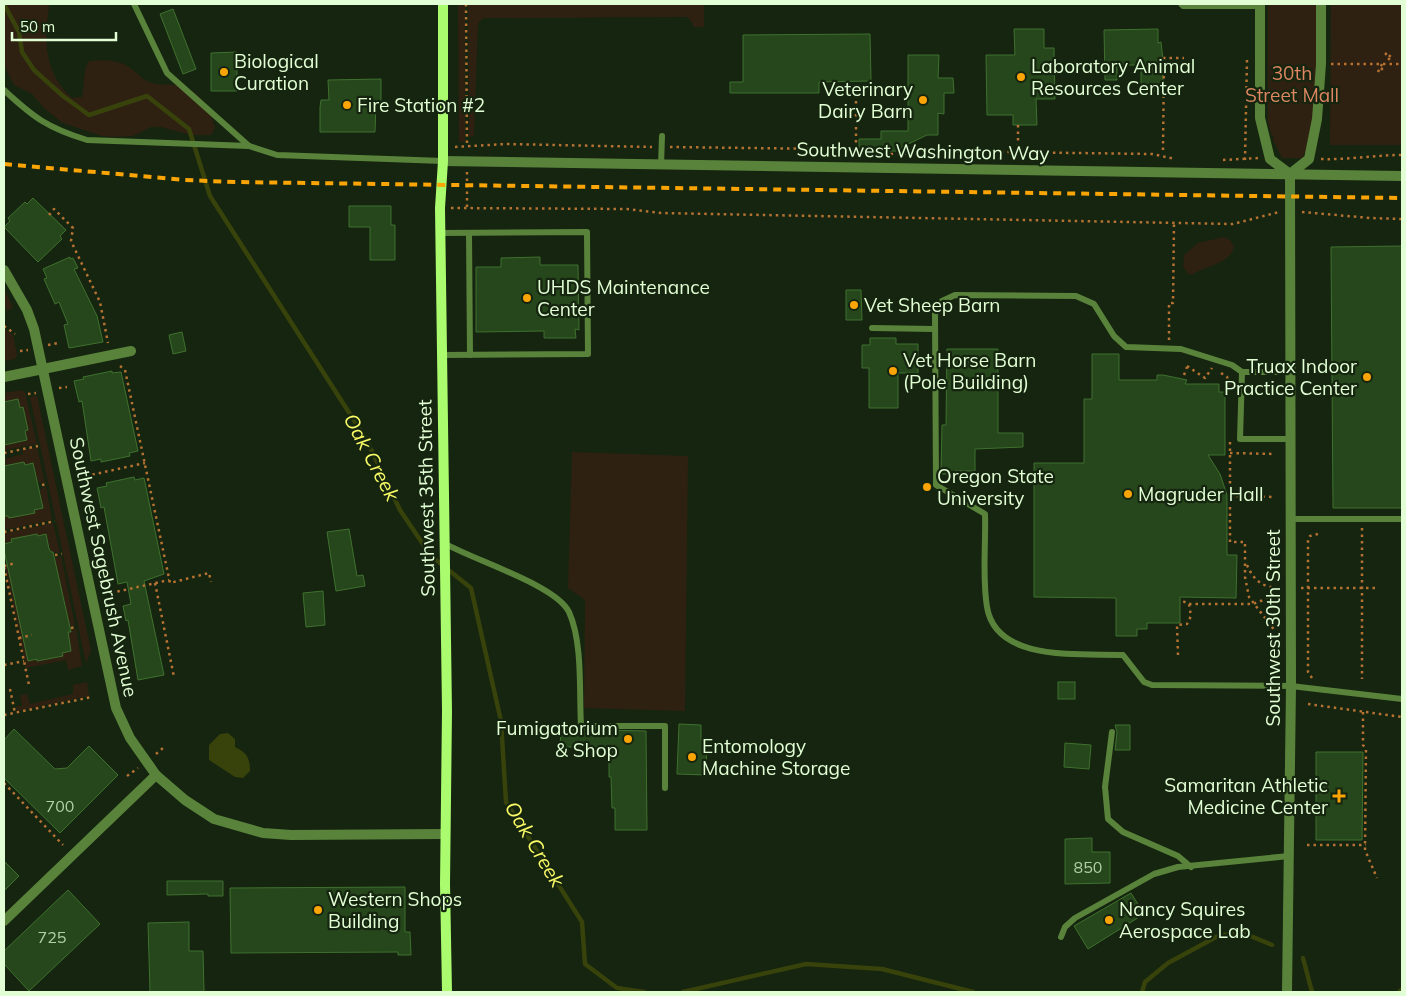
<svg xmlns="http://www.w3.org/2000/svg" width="1406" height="996" font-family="Mulish,sans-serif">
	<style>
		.green { fill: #2f2112 }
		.water { fill: #38420b }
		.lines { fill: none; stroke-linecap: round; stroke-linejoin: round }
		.stream { stroke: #38420b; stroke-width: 4.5 }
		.building { fill: #26461c; stroke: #3f712e }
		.path { stroke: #b57232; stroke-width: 2.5; stroke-dasharray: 2.5 4; stroke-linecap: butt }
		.service { stroke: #59833b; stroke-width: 6 }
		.minor { stroke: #59833b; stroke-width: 10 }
		.tertiary { stroke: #59833b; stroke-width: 10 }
		.secondary { stroke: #aafc6e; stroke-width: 10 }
		.rail { stroke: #faa405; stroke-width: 4; stroke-dasharray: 8 6; stroke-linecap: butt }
		.poi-dot { fill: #faa405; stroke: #15250f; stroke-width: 2 }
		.labels { text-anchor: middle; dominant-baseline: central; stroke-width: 4.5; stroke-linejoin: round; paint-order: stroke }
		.number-label { font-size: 16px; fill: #b3d0a6 }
		.poi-label { font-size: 19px; fill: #e2fed4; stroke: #15250f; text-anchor: start }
		.park-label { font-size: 19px; fill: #dd8661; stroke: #15250f }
		.street-label { font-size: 19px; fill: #e2fed4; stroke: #15250f }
		.water-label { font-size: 20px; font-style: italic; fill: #fafc65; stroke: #15250f }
	</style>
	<rect width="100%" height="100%" fill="#15250f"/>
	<g class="green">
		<path d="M4 4H47L49 6C44 41 44 73 72 98L82 97C85 85 82 72 89 61 101 60 116 59 127 66 135 70 140 78 149 82 159 86 169 83 179 86 201 91 209 107 215 127L211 135H191L161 127H151L133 136 112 137 102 136 63 123 45 109 32 94 14 85 5 67Z"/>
		<path d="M458 4H465V142H459Z"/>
		<path d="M468 4H704V27H693V23L687 17 483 18 478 24 474 136 469 137Z"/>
		<path d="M1268 4H1317C1317 47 1325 121 1302 158H1282L1273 140 1274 137 1271 134 1268 121Z"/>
		<path d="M1331 4H1402V145H1330Z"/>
		<path d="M1224 237 1230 240 1234 247C1229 265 1206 265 1192 275L1187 273 1183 266 1184 255 1198 243Z"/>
		<path d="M4 289 13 307 7 311 4 304Z"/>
		<path d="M4 328 13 335 17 355 15 359 4 361Z"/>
		<path d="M21 390 25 392 37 444 5 450 4 445 27 440 25 431 28 430 23 408H20L18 399 4 402V393Z"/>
		<path d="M33 396H37L91 651 86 663 30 397Z"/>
		<path d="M37 447 45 483 38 482 33 463 25 465 24 462 4 466V459L23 454 22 450Z"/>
		<path d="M572 452 688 456 685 711 584 708 585 600 568 588Z"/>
		<path d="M46 486 52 520 4 530V516H8L9 518 35 513 34 510 43 508 40 490Z"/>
		<path d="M53 523 60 553 51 552 46 535 38 536 37 534 12 539V542L4 544V533Z"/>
		<path d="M61 556 75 625 70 626V624L64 625 69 623 55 561 50 560Z"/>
		<path d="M16 565 9 571 22 633 31 634 20 636 5 567Z"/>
		<path d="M76 628 82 666 68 670 66 660 26 668 20 639 32 637V639L23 641 28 660 37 659 38 661 63 656 62 653 71 651 68 632Z"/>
		<path d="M87 682 89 696 17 711 16 707 22 705 20 695 27 694 30 704 73 694V685Z"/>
	</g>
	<path class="water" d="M228 733 235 739V747C247 753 250 758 250 771L243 778 235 777 209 760V745L220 734Z"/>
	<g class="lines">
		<g class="stream">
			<path d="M4 4 19 32 22 52 34 70 63 96 89 115 147 96 189 129 210 196 366 439 400 510 431 556 471 588 501 721 506 802 582 922 585 964 617 988 644 992"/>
			<path d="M1303 958 1312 992"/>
			<path d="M683 992 806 964 882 969 973 992"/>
			<path d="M1142 992 1145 982 1168 963 1218 936 1241 932 1272 945"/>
			<path d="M1399 992 1402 989"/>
		</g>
	</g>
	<g class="building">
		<path d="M173 9 196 69 183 74 160 14Z"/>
		<path d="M1014 29H1044V48H1054L1055 99H1036L1037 125H1013V115H987L986 55H1015Z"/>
		<path d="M1158 29V43L1161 42 1163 60V91H1141V65H1117V80H1105L1104 30Z"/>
		<path d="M870 34 871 81 819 82V93H730V82H743V35Z"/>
		<path d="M237 52V91H211V53Z"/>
		<path d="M908 55H939L938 78H953L954 93H944V114L938 113V135H927L898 149V151H859V139H881V131H908Z"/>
		<path d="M381 79V103H376L375 132H320V107L321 100H329L328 80Z"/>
		<path d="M33 198 66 230 60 236 62 239 38 262 4 227 10 221 8 218 25 202 27 204Z"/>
		<path d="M349 206H391V225H395V260H370V227H349Z"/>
		<path d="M1402 246V508H1333L1331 247Z"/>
		<path d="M70 257V259L73 258 78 268 74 269 97 316 103 342 69 348 64 325 68 324 59 302 55 304 44 279 47 278 43 269Z"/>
		<path d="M540 257V265H578L579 330 575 329 576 338H544V331L476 332V267H501V258Z"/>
		<path d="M846 290H861L862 320H846Z"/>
		<path d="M182 332 186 351 173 354 169 335Z"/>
		<path d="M870 338H896V344H918V373H898V408H869V368H862V345H870Z"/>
		<path d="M947 349H998V433H1023V447L975 449V471H955V474H942L941 471 942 425H946Z"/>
		<path d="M1092 354H1119V380H1157V375H1163L1187 380 1185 384H1219V392H1225V455H1208L1220 474 1227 495V555H1237L1236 598 1180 597V623H1147V629H1137V636H1116V598L1034 597V463H1084V399H1092Z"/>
		<path d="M112 371V373L121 372 138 451 129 453 130 456 101 462V459L91 461 82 401 79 402 74 381 84 379 83 377Z"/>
		<path d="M18 399 20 408 23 407 28 430 25 431 27 440 4 445V402Z"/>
		<path d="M24 462 25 465 33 463 43 508 34 510 35 513 9 518 8 516H4V466Z"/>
		<path d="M134 477 135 480 144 478 164 574 144 581 164 675 138 680 128 620 126 621 123 606 131 604 127 582 118 584 104 507 101 508 97 488 107 486 106 483Z"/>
		<path d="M349 529 357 576 363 575 365 586 336 591 327 532Z"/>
		<path d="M37 534 38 536 46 534 49 549 51 552H53L71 632H68L71 651 62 653 63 656 37 661V659L28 661 4 550V544L12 542 11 539Z"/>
		<path d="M323 591 325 625 306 627 303 593Z"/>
		<rect x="1058" y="682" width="17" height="17"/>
		<path d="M679 724 701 725V740H707L706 775 677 774Z"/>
		<path d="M1115 725H1130V750H1115L1117 732Z"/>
		<path d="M14 729 55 769 67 768 89 746 118 775 60 833 4 778V740Z"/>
		<path d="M561 729 646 731 647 830H615V808H612L611 777H609V747H560Z"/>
		<path d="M1065 743 1091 745 1089 769 1064 767Z"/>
		<path d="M1316 752H1363L1362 840H1316Z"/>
		<path d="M1092 838V852H1110V883L1065 884V839Z"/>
		<path d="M4 861 19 876 4 891Z"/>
		<path d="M167 881H223V896H208V894L167 895Z"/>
		<path d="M405 887V932H410L411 955H398V952L231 953 230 888Z"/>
		<path d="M68 890 100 924 29 991 4 964V951Z"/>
		<path d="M1131 893 1144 914 1088 949 1074 926Z"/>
		<path d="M189 922V951H203L204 992H150L148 923Z"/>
	</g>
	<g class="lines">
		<g class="path">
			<path d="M466 4 467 146"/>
			<path d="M1385 53 1389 57V64"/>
			<path d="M1389 57 1392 53"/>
			<path d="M1331 64H1402"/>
			<path d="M1381 68 1385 72"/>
			<path d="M1378 72 1382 64"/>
			<path d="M856 88V143"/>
			<path d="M1018 125V146"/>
			<path d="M455 147 506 144 652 147"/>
			<path d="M670 147 829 149 858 154H898L928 151 1152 154 1175 159"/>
			<path d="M1163 150 1164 58H1184"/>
			<path d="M1321 159C1348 160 1374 155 1402 155"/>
			<path d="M1223 160 1258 158"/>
			<path d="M1245 160 1247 60"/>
			<path d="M467 172V208"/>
			<path d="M451 208 627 209 661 213 1233 224 1279 212"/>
			<path d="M1302 212 1370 218 1402 219"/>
			<path d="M49 215 54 209 73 228 71 241 100 302 108 343"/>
			<path d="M4 326 15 334"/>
			<path d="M1169 340V303H1173L1174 223"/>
			<path d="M48 345 58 343"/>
			<path d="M20 351 28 350"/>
			<path d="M120 366 125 370 170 583 209 573 211 582"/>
			<path d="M1187 366 1205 378 1212 368"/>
			<path d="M1221 373 1227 377 1230 386"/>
			<path d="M1184 375 1187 367"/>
			<path d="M59 388 67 387"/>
			<path d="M28 394 36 393"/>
			<path d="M1230 442V542H1245V577L1249 597 1275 631"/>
			<path d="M4 453 38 446"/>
			<path d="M1230 453 1275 454"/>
			<path d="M86 476 145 463"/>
			<path d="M42 485 47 484"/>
			<path d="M1230 496 1275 497"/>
			<path d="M1362 528V679"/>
			<path d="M4 532 55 521"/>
			<path d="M55 555 62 554"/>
			<path d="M1247 565C1254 581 1263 588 1281 588"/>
			<path d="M4 566 16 563"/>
			<path d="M4 567 29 685"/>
			<path d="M155 583 174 677"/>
			<path d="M1301 588H1379"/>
			<path d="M111 593 169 580"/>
			<path d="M1189 604H1253L1268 598 1275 588"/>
			<path d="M71 628 77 627"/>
			<path d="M19 638 32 635"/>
			<path d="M1178 655 1177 625 1187 624 1191 616 1189 604 1180 600"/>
			<path d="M4 665 24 661"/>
			<path d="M1312 678 1308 672V539L1310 536 1318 534"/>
			<path d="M10 689 15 713"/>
			<path d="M1308 704 1402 717"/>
			<path d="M1363 712V745L1366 749 1365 850 1377 878"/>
			<path d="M4 715 92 697"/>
			<path d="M156 754 163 748"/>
			<path d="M127 776 138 768"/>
			<path d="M4 783 63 845"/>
			<path d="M1307 845H1366"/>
		</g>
		<g class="service">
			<path d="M134 4 167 73 249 146 277 155 443 161"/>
			<path d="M1181 4 1183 6H1260"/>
			<path d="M4 90C34 118 48 128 87 140L249 146"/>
			<path d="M661 165 662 136"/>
			<path d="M440 233 587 232 588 354 442 355"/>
			<path d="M469 233 470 355"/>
			<path d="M872 328 934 329"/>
			<path d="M1242 372 1240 439H1291"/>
			<path d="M1291 372H1242L1232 365 1181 349 1126 347 1114 336 1094 304 1076 296 955 295 942 301 935 314 936 485 985 514C986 543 982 578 987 607 996 663 1082 653 1123 655L1144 682 1152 685 1291 686 1402 699"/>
			<path d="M1291 519H1402"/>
			<path d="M444 543C473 560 556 585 569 612 583 643 579 692 581 726H665V788"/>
			<path d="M1112 732 1105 787 1108 819 1123 832 1178 856 1191 867"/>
			<path d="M1061 937 1065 927 1075 918 1154 874 1178 867 1289 856"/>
		</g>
		<g class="minor">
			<path d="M4 377 131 351"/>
			<path d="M4 921 156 775"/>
		</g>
		<g class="tertiary">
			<path d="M1260 4V118L1270 159 1290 174"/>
			<path d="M443 161 1402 176"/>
			<path d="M1290 174 1309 159 1317 119 1321 64V4"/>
			<path d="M4 270 27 310 34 329 116 708 130 738 156 775 185 800 214 819 263 833 291 835 445 834"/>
			<path d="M1287 992 1291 686 1290 174"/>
		</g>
		<path class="secondary" d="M443 4V161L440 208 447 711 445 884 447 992"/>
		<path class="rail" d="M4 164 185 180 235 182 1402 198"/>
	</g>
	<g class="poi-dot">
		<circle cx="224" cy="72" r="5"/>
		<circle cx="1021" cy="77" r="5"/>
		<circle cx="923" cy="100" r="5"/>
		<circle cx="347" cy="105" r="5"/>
		<circle cx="527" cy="298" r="5"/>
		<circle cx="854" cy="305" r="5"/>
		<circle cx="893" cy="371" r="5"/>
		<circle cx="1367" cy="377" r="5"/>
		<circle cx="927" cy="487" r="5"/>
		<circle cx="1128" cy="494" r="5"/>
		<circle cx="628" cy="739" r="5"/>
		<circle cx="692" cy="757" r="5"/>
		<path d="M1336.5 788.5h5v5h5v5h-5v5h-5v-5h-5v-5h5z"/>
		<circle cx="318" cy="910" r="5"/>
		<circle cx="1109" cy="920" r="5"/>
	</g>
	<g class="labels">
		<g class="number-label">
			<text x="60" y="806">700</text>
			<text x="1088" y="867">850</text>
			<text x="52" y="937">725</text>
		</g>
		<g class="poi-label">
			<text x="234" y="61">Biological<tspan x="234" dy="22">Curation</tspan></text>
			<text x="1031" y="66">Laboratory Animal<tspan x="1031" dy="22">Resources Center</tspan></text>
			<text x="913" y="89" text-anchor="end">Veterinary<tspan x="913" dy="22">Dairy Barn</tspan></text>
			<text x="357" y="105">Fire Station #2</text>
			<text x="537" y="287">UHDS Maintenance<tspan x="537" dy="22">Center</tspan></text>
			<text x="864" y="305">Vet Sheep Barn</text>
			<text x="903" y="360">Vet Horse Barn<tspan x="903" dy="22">(Pole Building)</tspan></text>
			<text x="1357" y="366" text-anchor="end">Truax Indoor<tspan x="1357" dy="22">Practice Center</tspan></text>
			<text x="937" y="476">Oregon State<tspan x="937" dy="22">University</tspan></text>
			<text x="1138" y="494">Magruder Hall</text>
			<text x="618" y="728" text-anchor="end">Fumigatorium<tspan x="618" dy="22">&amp; Shop</tspan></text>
			<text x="702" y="746">Entomology<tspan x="702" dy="22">Machine Storage</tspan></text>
			<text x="1328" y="785" text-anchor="end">Samaritan Athletic<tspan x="1328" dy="22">Medicine Center</tspan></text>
			<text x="328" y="899">Western Shops<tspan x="328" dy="22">Building</tspan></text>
			<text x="1119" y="909">Nancy Squires<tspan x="1119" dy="22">Aerospace Lab</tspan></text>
		</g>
		<g class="park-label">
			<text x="1292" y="73">30th<tspan x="1292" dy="22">Street Mall</tspan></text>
		</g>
		<g class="street-label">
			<text transform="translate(923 151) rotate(1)">Southwest Washington Way</text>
			<text transform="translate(426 498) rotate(-91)">Southwest 35th Street</text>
			<text transform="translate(104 567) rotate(78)">Southwest Sagebrush Avenue</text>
			<text transform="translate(1273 628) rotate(-90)">Southwest 30th Street</text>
		</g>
		<g class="water-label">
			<text transform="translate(372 457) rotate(62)">Oak Creek</text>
			<text transform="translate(535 844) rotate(59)">Oak Creek</text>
		</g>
	</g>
	<rect width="1406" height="996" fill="none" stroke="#e2fed4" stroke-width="10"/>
	<path d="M12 32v8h104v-8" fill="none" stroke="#e2fed4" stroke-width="2.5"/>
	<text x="20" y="32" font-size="15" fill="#e2fed4" stroke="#15250f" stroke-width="4" paint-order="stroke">50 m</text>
</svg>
